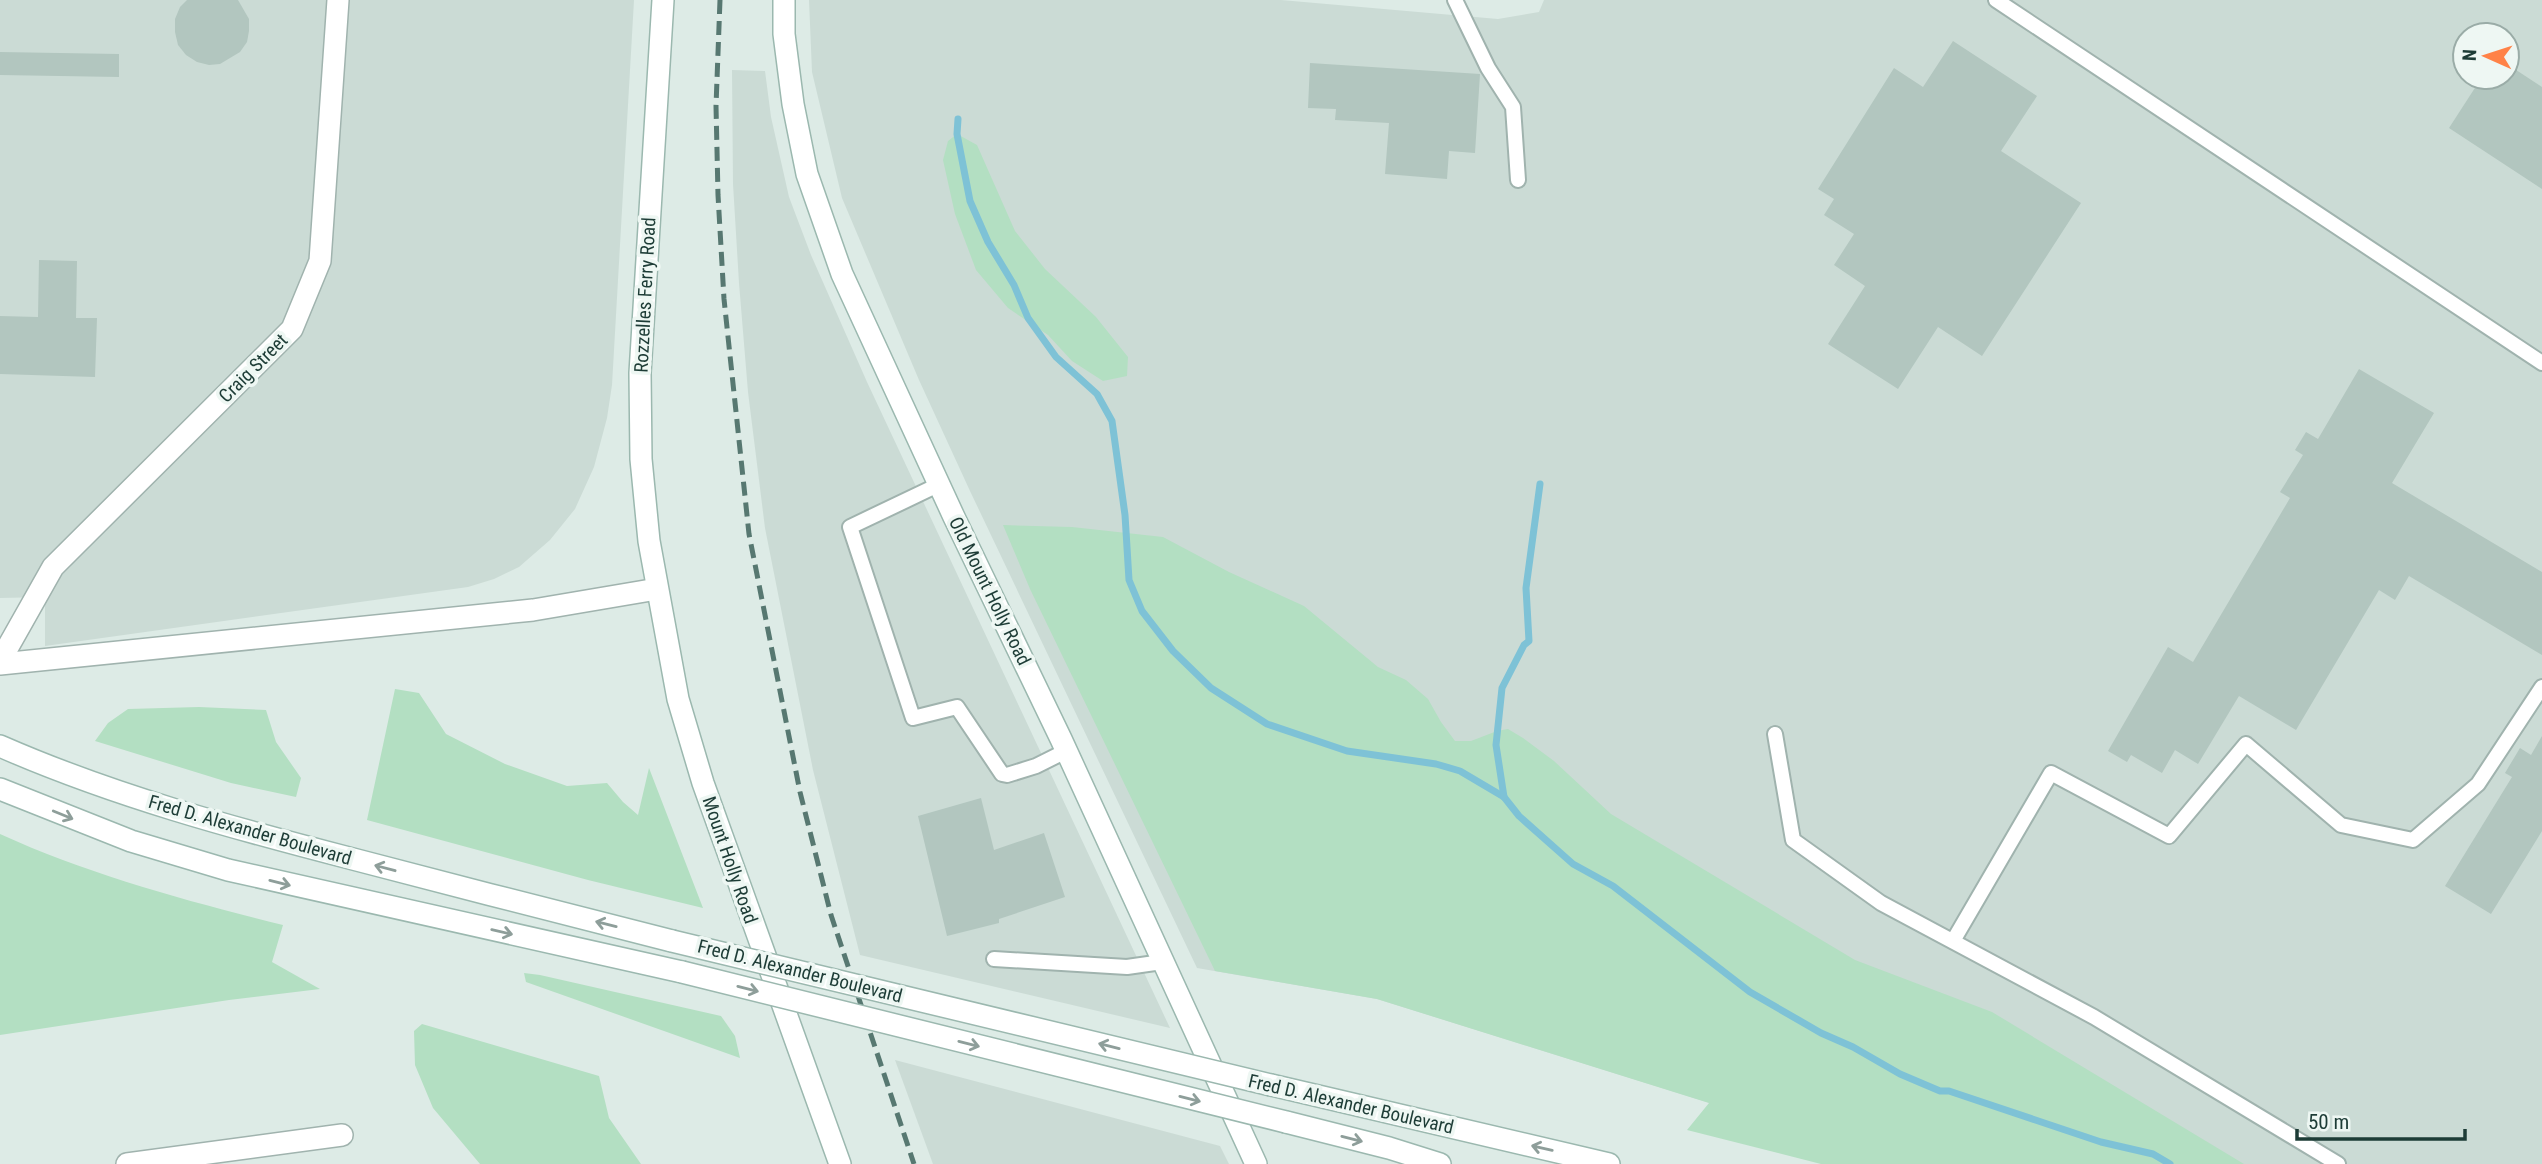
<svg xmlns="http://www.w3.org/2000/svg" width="2542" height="1164" font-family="'Roboto Condensed',sans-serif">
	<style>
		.built { fill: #cbdbd5; fill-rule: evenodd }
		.green { fill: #b3dfc2 }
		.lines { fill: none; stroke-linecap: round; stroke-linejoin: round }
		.stream { stroke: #7ec2d6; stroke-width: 7 }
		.building { fill: #b2c6bf }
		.lane-casing { stroke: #a0b3ae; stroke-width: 18 }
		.street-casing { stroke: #a0b3ae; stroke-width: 24 }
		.secondary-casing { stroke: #9bb8af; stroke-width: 24 }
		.lane { stroke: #fff; stroke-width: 14 }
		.street { stroke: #fff; stroke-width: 21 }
		.secondary { stroke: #fff; stroke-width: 21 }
		.rail { stroke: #577871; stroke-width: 5; stroke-dasharray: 14 7; stroke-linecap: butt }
		.secondary-bridge-casing { stroke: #9bb8af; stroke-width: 24; stroke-linecap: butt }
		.secondary-bridge { stroke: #fff; stroke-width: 21 }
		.oneway { stroke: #8e9e9a }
		.labels { text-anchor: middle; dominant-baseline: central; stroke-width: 7; stroke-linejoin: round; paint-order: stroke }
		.street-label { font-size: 19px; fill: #1d3c36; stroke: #eef7f3 }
	</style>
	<rect width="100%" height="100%" fill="#ddebe6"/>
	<g class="built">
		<path d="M0 0H634L612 385 607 418 594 467 575 509 550 540 519 567 494 579 468 587 45 646V597L0 598Z"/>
		<path d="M809 0H1281L1498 19 1539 12 1544 0H2542V1164H1934L1710 1103 1377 999 1197 968 970 491 919 380 842 198 812 72ZM2465 35H2507V77H2465Z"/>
		<path d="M732 70 765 71 771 117 789 197 811 255 867 382 1170 1028 860 955 813 770 765 528 748 392 739 283 733 184Z"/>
		<path d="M895 1060 1220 1146 1229 1164H933Z"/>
	</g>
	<g class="green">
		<path d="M957 134 977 145 1015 231 1045 269 1096 317 1128 357 1127 376 1103 381 1072 361 1048 335 1008 308 976 270 955 214 943 160 948 141Z"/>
		<path d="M1003 525 1072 527 1163 537 1229 572 1304 606 1378 667 1406 680 1428 699 1441 722 1455 741H1471L1497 731 1508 729 1523 738 1554 761 1611 814 1855 960 1992 1012 2244 1164H1821L1687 1130 1709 1103 1377 999 1215 971 1030 589Z"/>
		<path d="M395 689 419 693 446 734 505 764 567 786 607 783 623 802 638 815 649 768 703 908 588 880 367 820Z"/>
		<path d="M199 707 266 710 276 742 301 778 296 797 231 783 95 741 108 723 128 709Z"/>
		<path d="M0 834C90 875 187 901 283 925L272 962 320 989 229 1000 0 1035Z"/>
		<path d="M524 973 540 975 721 1016 735 1036 740 1058 526 982Z"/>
		<path d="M422 1024 599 1076 609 1118 641 1164H480L433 1108 415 1065 414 1031Z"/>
	</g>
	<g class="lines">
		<g class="stream">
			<path d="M958 119 957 134 970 201 988 242 1014 285 1028 318 1056 357 1097 394 1112 421 1125 515 1129 580 1142 611 1173 651 1211 688 1267 724 1347 751 1436 764 1460 771 1504 797 1519 816 1573 864 1613 886 1750 992 1821 1033 1853 1047 1900 1074 1940 1091H1949L2101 1142 2153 1154 2170 1164"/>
			<path d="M1504 797 1496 745 1502 688 1524 645 1529 641 1526 588 1540 484"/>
		</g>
	</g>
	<g class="building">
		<path d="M187 0H238L249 19V31L247 42 240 52 220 64 209 65 197 62 186 55 178 45 175 32V19L180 7Z"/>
		<path d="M1953 41 2037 96 2001 151 2081 203 1982 356 1938 327 1898 389 1828 344 1865 286 1834 265 1854 234 1824 215 1834 199 1818 189 1894 68 1923 87Z"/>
		<path d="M0 52 119 54V77L0 75Z"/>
		<path d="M1310 63 1480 74 1475 153 1449 151 1447 179 1385 174 1389 123 1335 120 1336 109 1308 108Z"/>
		<path d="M2507 64 2542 87V189L2449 128 2482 77H2507Z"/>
		<path d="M39 260 77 261 76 318H97L95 377 0 374V316L38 317Z"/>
		<path d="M2359 369 2434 413 2392 483 2542 572V655L2409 576 2395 600 2379 590 2296 730 2239 696 2198 764 2175 750 2162 773 2131 755 2127 762 2108 751 2168 647 2193 662 2290 498 2280 492 2303 455 2295 450 2306 432 2318 439Z"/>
		<path d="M2542 736V831L2491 914 2445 886 2512 777 2505 773 2520 748 2531 755Z"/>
		<path d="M981 798 994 850 1044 833 1065 897 999 919V923L947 936 918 816Z"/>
	</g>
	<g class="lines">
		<g class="lane-casing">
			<g id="lane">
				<path d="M1455 0 1488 68 1513 107 1518 180"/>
				<path d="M1996 0 2542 363"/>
				<path d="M940 484 850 527 913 718 957 707 1002 774 1007 775 1036 766 1066 751"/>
				<path d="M1775 734 1793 840 1881 903 2094 1017 2338 1164"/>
				<path d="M1953 941 2051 773 2169 836 2246 744 2341 825 2413 840 2478 784 2542 687"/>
				<path d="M994 959 1127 967 1162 962"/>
			</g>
		</g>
		<g class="street-casing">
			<g id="street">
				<path d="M0 661 53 567 292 329 320 261 338 0"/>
				<path d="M0 664 533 610 657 589"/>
				<path d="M127 1164 342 1135"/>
			</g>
		</g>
		<g class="secondary-casing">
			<g id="secondary">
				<path d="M663 0 640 373 641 459 649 541 678 699 703 783 840 1164"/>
				<path d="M784 0V34L793 104 807 174 842 274 954 517 1061 739 1256 1164"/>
				<path d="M0 746C114 796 233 828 353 859 459 887 566 914 672 941"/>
				<path d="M0 789 131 841 228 870 682 972"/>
				<path d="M1271 1085 1609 1164"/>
				<path d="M1286 1122 1389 1148 1440 1164"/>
			</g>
		</g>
		<use href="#lane" class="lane"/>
		<use href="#street" class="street"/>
		<use href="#secondary" class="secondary"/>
		<path class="rail" d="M720 0 716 106 718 195 724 299 749 534 800 792 831 915 914 1164"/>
		<g class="secondary-bridge-casing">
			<g id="secondary-bridge">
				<path d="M672 941 1271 1085"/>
				<path d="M682 972 1286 1122"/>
			</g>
		</g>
		<use href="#secondary-bridge" class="secondary-bridge"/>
	</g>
	<defs><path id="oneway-shaft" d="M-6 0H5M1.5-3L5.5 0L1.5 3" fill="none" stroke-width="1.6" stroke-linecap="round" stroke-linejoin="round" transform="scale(1.75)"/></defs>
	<g class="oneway">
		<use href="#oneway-shaft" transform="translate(63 815) rotate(22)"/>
		<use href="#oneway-shaft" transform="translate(385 868) rotate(-165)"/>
		<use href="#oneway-shaft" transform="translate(280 883) rotate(14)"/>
		<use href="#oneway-shaft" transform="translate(606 924) rotate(-166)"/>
		<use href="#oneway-shaft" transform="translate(502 932) rotate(13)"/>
		<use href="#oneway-shaft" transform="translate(748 989) rotate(14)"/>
		<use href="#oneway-shaft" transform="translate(969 1044) rotate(14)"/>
		<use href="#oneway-shaft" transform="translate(1109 1046) rotate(-166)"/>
		<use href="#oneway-shaft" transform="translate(1190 1099) rotate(14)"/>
		<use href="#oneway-shaft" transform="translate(1352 1139) rotate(14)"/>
		<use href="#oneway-shaft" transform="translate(1542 1148) rotate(-167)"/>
	</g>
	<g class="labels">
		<g class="street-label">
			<text transform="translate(645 295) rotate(-87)">Rozzelles Ferry Road</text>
			<text transform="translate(253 368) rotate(-45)">Craig Street</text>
			<text transform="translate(990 591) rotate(64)">Old Mount Holly Road</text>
			<text transform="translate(250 830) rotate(16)">Fred D. Alexander Boulevard</text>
			<text transform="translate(730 860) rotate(71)">Mount Holly Road</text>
			<text transform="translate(800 971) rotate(14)">Fred D. Alexander Boulevard</text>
			<text transform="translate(1351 1104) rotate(13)">Fred D. Alexander Boulevard</text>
		</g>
	</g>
	<g transform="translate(2486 56) rotate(273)"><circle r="33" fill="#eef7f3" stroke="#9aaca7" stroke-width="2"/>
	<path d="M0-5L12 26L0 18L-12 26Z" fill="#ff8247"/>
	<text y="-10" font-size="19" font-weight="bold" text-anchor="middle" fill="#1d3c36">N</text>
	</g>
	<path d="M2297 1129v10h168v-10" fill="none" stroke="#1d3c36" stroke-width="3.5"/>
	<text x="2308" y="1129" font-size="21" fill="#1d3c36" stroke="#eef7f3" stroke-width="5" paint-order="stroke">50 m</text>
</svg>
